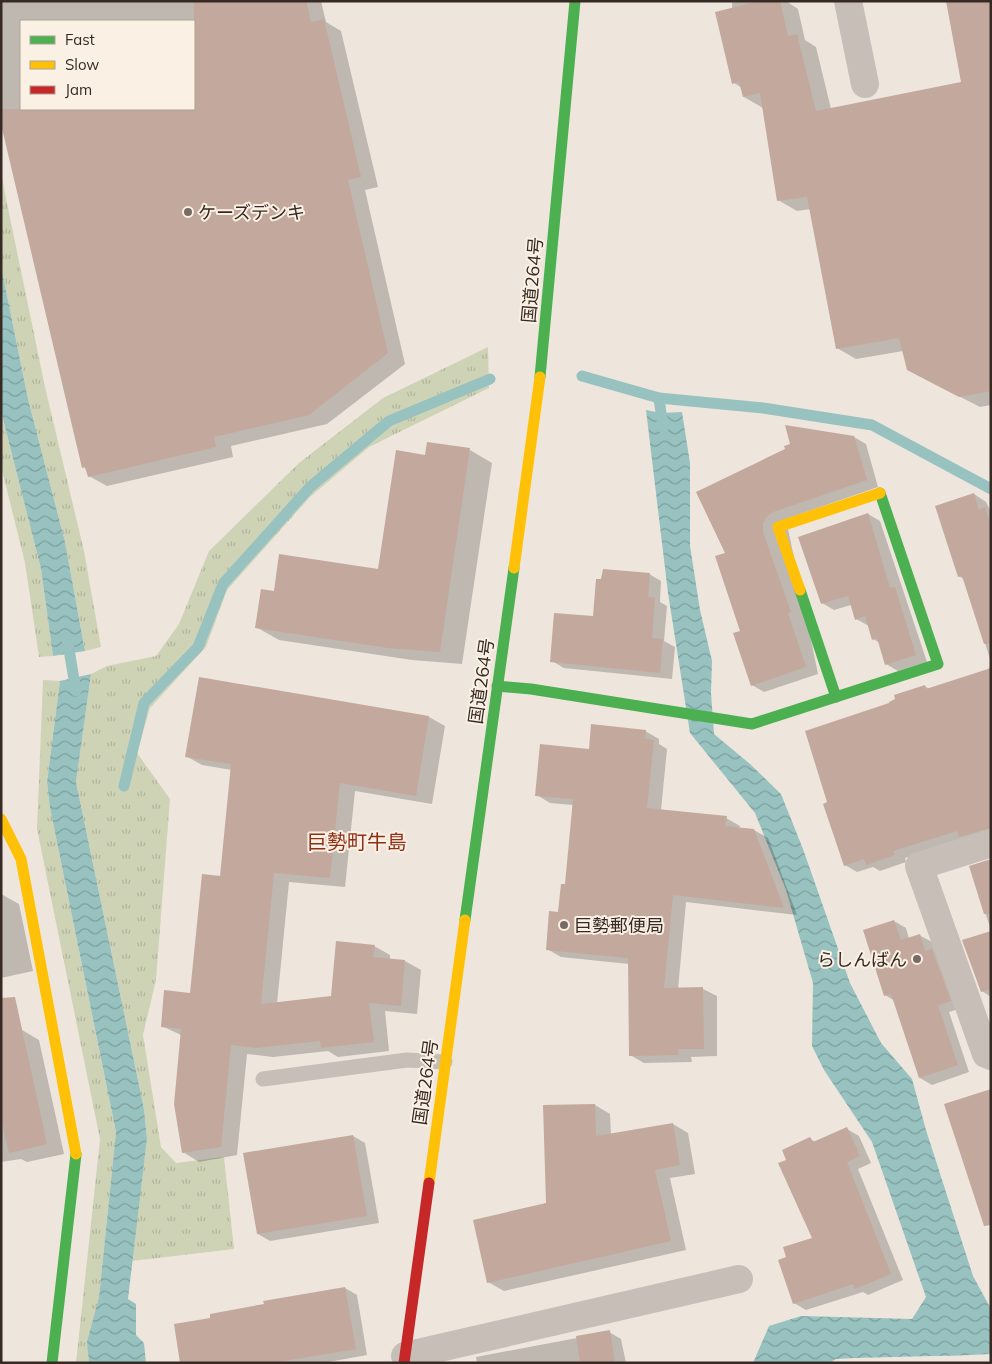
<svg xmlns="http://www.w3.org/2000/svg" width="992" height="1364" font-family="Mulish,'Noto Sans JP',sans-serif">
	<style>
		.grass { fill: url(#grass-tufts) }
		.water { fill: url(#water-waves) }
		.shadow { fill: #0003; fill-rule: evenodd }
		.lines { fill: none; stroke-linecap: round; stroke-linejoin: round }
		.stream { stroke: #98c2c0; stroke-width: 11 }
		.building { fill: #c3a89d }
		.lane { stroke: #c6beb7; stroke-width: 15 }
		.street { stroke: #c6beb7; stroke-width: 28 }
		.fast { stroke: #4caf50; stroke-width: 11 }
		.slow { stroke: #ffc107; stroke-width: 11 }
		.jam { stroke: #c62828; stroke-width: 11 }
		.poi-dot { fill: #776c65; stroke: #fbf0e4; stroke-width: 2 }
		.labels { text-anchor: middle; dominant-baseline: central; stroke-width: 4; stroke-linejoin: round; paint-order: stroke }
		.poi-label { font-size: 18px; fill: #372a25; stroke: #fbf0e4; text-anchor: start }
		.street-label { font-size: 18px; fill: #372a25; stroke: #fbf0e4 }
		.quarter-label { font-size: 20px; fill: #8e2f16; stroke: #fbf0e4 }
	</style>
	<defs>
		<pattern id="grass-tufts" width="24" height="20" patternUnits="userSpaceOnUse" patternTransform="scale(1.25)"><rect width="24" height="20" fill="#cfd3b6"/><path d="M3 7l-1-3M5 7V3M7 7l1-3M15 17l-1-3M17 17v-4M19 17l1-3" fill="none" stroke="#b2b59c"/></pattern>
		<pattern id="water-waves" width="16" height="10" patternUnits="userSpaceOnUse" patternTransform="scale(1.25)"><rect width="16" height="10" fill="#98c2c0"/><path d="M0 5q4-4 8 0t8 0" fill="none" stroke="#7d9e9c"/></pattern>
	</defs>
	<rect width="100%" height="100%" fill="#eee6dd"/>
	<g class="grass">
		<path d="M1 174 45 387 84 551 101 647 85 651 65 542 28 399 1 266Z"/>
		<path d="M488 347 489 388 369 447 310 497 227 590 206 647 150 708 137 753 170 799 156 980 143 1035 161 1147 176 1163 224 1157 234 1249 132 1261 147 1139 144 1109 76 782 91 674 107 666 156 656 179 624 209 551 299 463 383 398Z"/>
		<path d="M1 411 41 569 53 656 39 657 25 563 1 466Z"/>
		<path d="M43 680 60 681 47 782 50 808 116 1132 99 1297 88 1342 89 1363H76L100 1139 37 829Z"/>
	</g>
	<g class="water">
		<path d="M1 266 28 399 65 542 85 651 53 656 41 569 1 411Z"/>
		<path d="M646 410 661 413 682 412 690 463V546L700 610 712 661 711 693 714 734 750 764 781 794 803 849 850 983 881 1043 912 1079 926 1130 973 1276 991 1309V1354C939 1357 887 1356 836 1359L829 1363H753L769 1326 801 1316 912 1319 926 1297 872 1142 824 1070 812 1046 813 983 786 890 755 813 690 733 668 593Z"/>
		<path d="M91 674 76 782 144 1109 147 1139 128 1299 136 1304V1335L144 1343 146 1363H89L87 1342 99 1297 116 1132 50 808 47 782 60 681Z"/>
	</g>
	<g class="shadow">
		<path d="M1 1H321L326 22 341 31 378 187 365 190 405 364 327 424 231 446 233 457 107 486 89 476 88 470 83 467 1 118ZM21 21H194V109H21Z"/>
		<path d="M732 1H786L798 9 805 40 816 47 831 109 962 83 991 1V405L980 407 908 370 903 351 856 359 837 348 811 209 797 211 778 200 763 108 744 97 742 88 734 83Z"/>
		<path d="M854 437 866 444 878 487 786 519 818 674 764 692 752 685 727 554 697 492Z"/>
		<path d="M470 450 492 463 462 664 412 660 279 640 256 627 275 592 379 571Z"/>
		<path d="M974 494 986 502 991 512V662L965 580 959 576Z"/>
		<path d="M868 514 880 521 927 662 898 671 886 664 880 643 873 639 869 626 856 619 851 605 834 610 822 603Z"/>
		<path d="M649 574 661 581 660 602 667 606 664 641 675 647 672 679 564 668 552 661 595 617Z"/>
		<path d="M991 668V837L965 839 905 858 906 862 880 871 873 867 857 872 845 865 829 803 891 704 924 686 930 689 987 671V669Z"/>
		<path d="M429 717 445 726 432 804 355 791 345 887 289 882 277 1004 332 998 374 946 390 955V960L405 961 421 970 417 1014 385 1011 389 1051 338 1057 328 1051 273 1057 247 1054 237 1155 199 1162 183 1152 181 1035 162 1026 191 994 222 877 232 770 202 765 186 756Z"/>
		<path d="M645 731 659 739V744L667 749 661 810 726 818 740 826 739 828 754 830 768 838 797 915 686 902 678 989H703L717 996V1056L691 1057 692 1062 644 1063 630 1055 629 964 561 957 547 949 566 886 573 805 550 803 537 795 590 750Z"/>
		<path d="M991 861V930L970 867Z"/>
		<path d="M1 894 19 904 33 971 1 978Z"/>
		<path d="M894 921 906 928 909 939 919 935 932 942 935 952 944 957 962 1008 949 1012 969 1072 932 1085 920 1078 895 1001 885 995Z"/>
		<path d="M991 932V997L982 991Z"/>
		<path d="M22 1030 39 1040 64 1154 27 1162 21 1159 1 1162V1034Z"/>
		<path d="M595 1105 610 1114 611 1135 673 1124 688 1133 695 1174 670 1178 686 1250 504 1291 488 1282 547 1204Z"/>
		<path d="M847 1129 859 1136 871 1163 858 1169 903 1280 868 1295 863 1292 806 1310 794 1303 788 1257 814 1239 787 1160 810 1139 816 1142Z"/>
		<path d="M353 1136 365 1143 379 1223 270 1241 258 1234Z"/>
		<path d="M345 1288 357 1295 367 1355 323 1363H182L212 1320 265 1305Z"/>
		<path d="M609 1332 621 1339 626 1363H477L476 1357Z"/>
	</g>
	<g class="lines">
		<g class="stream">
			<path d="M582 376 659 398 763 408 872 425 991 489"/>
			<path d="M659 398 663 428"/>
			<path d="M67 638 76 691"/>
			<path d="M124 786 144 703 198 647 223 584 310 487 389 421 490 379"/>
		</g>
	</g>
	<g class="building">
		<path d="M194 1H306L311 22 324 19 361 177 348 180 388 353 309 415 214 437 216 447 88 477 85 467 82 468 1 124V109H194Z"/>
		<path d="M759 1H780L788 36 797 34 816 111 961 82 946 1H991V391L959 397 907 370 899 338 836 349 807 197 777 201 760 93 743 97 739 82 732 84 715 12Z"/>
		<path d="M785 425 854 436 867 480 773 512 766 517 763 524V532L791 612 788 613 806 667 751 686 733 633 740 631 715 556 725 553 696 492 785 449 784 446 790 444Z"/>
		<path d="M427 442 470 448 440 652 388 648 255 628 261 589 274 591 279 554 378 569 396 450 425 455Z"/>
		<path d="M974 493 979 510 985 507 991 526V643L984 644 962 576 958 577 935 506Z"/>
		<path d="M868 513 890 588 895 587 916 655 885 665 877 638 872 640 865 616 855 620 848 596 821 604 798 537Z"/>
		<path d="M603 569 650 573 648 597 655 598 652 638 663 639 660 673 550 662 554 613 593 616 596 579H601Z"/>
		<path d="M991 668V828L959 837 957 831 893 851 895 855 866 865 864 859 844 866 823 804 827 802 805 731 889 703V702L895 699 894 695 925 685 926 689Z"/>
		<path d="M199 677 429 716 416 796 340 783 330 878 274 873 261 1004 331 996 336 941 375 945 373 957 405 960 401 1006 369 1003 374 1042 321 1048 320 1041 256 1048 231 1045 221 1147 182 1153 174 1104 181 1029 161 1027 164 990 190 993 202 874 220 876 231 764 185 757Z"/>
		<path d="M591 724 646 730 645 739 654 740 647 808 727 816 725 826 754 829 784 908 673 895 664 988 703 987 704 1049H678L679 1055 629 1056 628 958 546 950 549 911 558 912 561 884H565L573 799 535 796 540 744 589 749Z"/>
		<path d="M991 859V913L984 914 969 866Z"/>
		<path d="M894 920 901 940 920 934 925 951 932 949 951 1001 938 1005 958 1065 919 1078 891 994 884 996 863 930Z"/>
		<path d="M991 931V989L981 992 962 940Z"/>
		<path d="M15 997 47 1144 9 1153 1 1117V998Z"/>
		<path d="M991 1089V1225L984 1226 944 1104Z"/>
		<path d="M595 1104 596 1136 673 1123 680 1165 655 1170 671 1241 487 1283 473 1220 546 1203 543 1105Z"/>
		<path d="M847 1127 860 1156 847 1162 891 1274 855 1289 853 1284 793 1304 778 1260 786 1257 783 1247 812 1238 778 1163 786 1160 782 1150 810 1137 813 1142Z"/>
		<path d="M353 1135 367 1216 257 1234 243 1153Z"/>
		<path d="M345 1287 356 1349 272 1363H180L174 1324 210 1318V1314L264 1304 263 1301Z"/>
		<path d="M610 1330 615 1363H580L576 1336Z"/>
	</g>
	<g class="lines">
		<path class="lane" d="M263 1079 407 1060 445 1062"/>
		<g class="street">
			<path d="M848 1 865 84"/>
			<path d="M991 843 919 866 986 1054 991 1056"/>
			<path d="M405 1356 739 1279"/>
		</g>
		<g class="fast">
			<path d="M540 377 575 1"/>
			<path d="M800 590 836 697"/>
			<path d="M497 686 531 689 752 724 938 664 880 493"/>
			<path d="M465 920 514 568"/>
			<path d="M52 1363 76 1154"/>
		</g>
		<g class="slow">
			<path d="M514 568 540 377"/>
			<path d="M800 590 778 527 880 493"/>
			<path d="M1 819 21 859 76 1154"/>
			<path d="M429 1183 465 920"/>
		</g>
		<path class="jam" d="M404 1363 429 1183"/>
	</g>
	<g class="poi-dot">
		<circle cx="188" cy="212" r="5"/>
		<circle cx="564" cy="925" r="5"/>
		<circle cx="917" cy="959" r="5"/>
	</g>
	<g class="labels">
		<g class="poi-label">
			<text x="198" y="212">ケーズデンキ</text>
			<text x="574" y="925">巨勢郵便局</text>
			<text x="907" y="959" text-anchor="end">らしんばん</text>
		</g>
		<g class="street-label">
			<text transform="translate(532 280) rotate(-85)">国道264号</text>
			<text transform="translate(481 681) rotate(-82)">国道264号</text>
			<text transform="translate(425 1082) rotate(-82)">国道264号</text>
		</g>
		<g class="quarter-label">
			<text x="357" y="841">巨勢町牛島</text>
		</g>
	</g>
	<rect width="992" height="1364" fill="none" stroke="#372a25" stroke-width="5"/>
	<rect x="20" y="20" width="175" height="90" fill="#fbf0e4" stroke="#ada198"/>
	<rect x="30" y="36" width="25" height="8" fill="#4caf50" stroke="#ada198"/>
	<text x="65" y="45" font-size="15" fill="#372a25">Fast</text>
	<rect x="30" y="61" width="25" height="8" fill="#ffc107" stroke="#ada198"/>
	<text x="65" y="70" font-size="15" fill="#372a25">Slow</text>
	<rect x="30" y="86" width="25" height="8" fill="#c62828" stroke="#ada198"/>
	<text x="65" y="95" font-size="15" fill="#372a25">Jam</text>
</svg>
